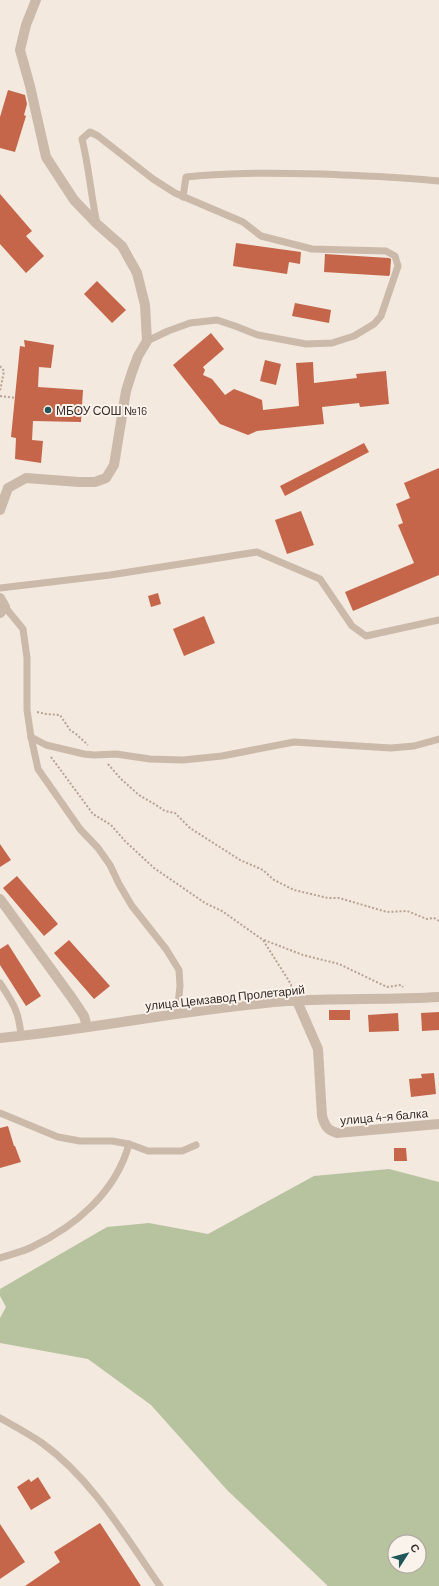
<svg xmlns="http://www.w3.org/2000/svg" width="439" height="1586" font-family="Barlow,sans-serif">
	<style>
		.green { fill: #b7c29e; fill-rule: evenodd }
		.building { fill: #c5664a }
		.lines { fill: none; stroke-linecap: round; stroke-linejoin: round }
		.path { stroke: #b7a394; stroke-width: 2; stroke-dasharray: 2 2; stroke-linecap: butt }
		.lane { stroke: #cbb9aa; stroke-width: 7 }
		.street { stroke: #cbb9aa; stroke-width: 10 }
		.poi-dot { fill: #1f575a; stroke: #faf3eb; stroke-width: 1.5 }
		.labels { text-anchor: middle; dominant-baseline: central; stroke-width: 4; stroke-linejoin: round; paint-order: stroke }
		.poi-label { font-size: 12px; fill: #392e2a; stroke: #faf3eb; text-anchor: start }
		.street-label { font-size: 12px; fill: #392e2a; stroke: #faf3eb }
	</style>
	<rect width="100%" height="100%" fill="#f3e9df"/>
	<path class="green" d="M389 1169 439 1182V1586H328L227 1490 151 1405 88 1359 0 1343V1318L6 1307 0 1296V1289L107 1227 149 1223 208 1234 314 1176ZM395 1542H419V1566H395Z"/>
	<g class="building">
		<path d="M8 90 25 95 27 104 24 115 26 116 15 152 0 148V117Z"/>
		<path d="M0 194 32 231 26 236 44 256 26 273 0 244Z"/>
		<path d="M236 243 301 252 300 264 289 262 287 274 233 266Z"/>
		<path d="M325 254 389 258 391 259 390 274 389 276 324 272Z"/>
		<path d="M97 281 126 310 112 323 84 294Z"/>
		<path d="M295 303 331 310 329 323 292 316Z"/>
		<path d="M211 333 224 349 203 367 205 370 203 375 212 379 225 395 234 389 242 392 262 400 263 410 299 406 296 363 313 362 314 383 357 378 356 374 386 371 389 404 360 407 359 403 322 407 324 424 257 431 248 435 220 424 173 365Z"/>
		<path d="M24 340 54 345 51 368 39 367 38 387 83 390 81 422 33 421 32 440 43 441 41 463 15 459 16 438 11 437 20 346 25 347Z"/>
		<path d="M265 360 281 364 276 385 260 381Z"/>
		<path d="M364 443 369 452 285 496 280 486Z"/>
		<path d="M439 468V575L353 611 345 592 414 563 398 525 403 523 396 504 410 498 404 483Z"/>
		<path d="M301 511 314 545 287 554 275 520Z"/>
		<path d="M158 593 161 604 151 607 148 596Z"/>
		<path d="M204 616 215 643 184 656 173 629Z"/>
		<path d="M0 844 11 860 0 867Z"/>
		<path d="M17 876 58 924 44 936 3 888Z"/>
		<path d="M69 940 110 986 94 999 54 953Z"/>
		<path d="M8 944 41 996 26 1006 0 965V949Z"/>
		<rect x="329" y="1010" width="21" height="10"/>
		<path d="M439 1012V1030L422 1031 421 1013Z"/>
		<path d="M398 1013 399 1031 369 1032 368 1015Z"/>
		<path d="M434 1073 436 1094 411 1097 409 1079 422 1078 421 1074Z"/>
		<path d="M8 1126 14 1146H15L21 1162 0 1168V1128Z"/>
		<path d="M394 1148H406L407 1161H394Z"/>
		<path d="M38 1477 51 1498 31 1510 17 1487 29 1479 31 1482Z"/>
		<path d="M100 1523 141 1586H25L60 1562 54 1552Z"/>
		<path d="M0 1524 25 1562 0 1579Z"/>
	</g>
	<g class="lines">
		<g class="path">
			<path d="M0 366 4 371 0 391"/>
			<path d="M0 396 15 398"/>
			<path d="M37 712 46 714 60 715 70 730 76 734 88 745"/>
			<path d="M51 757 93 814 111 825 125 841 154 868 205 903 222 911 263 940 289 981 294 991"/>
			<path d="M108 764 121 779 139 795 156 805 165 811 175 813 190 828 240 860 263 870 274 880 294 890 328 898H339L387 912 407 911 427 919 434 918 439 921"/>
			<path d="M264 940 303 955 339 964 387 987 401 985 403 987"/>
		</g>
		<g class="lane">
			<path d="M183 197 186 177C232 172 278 173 323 174 362 176 400 177 439 181"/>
			<path d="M97 224C91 196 89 167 82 139L90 132 98 136 153 179 175 193 243 222 261 236 312 249 386 251 395 256 398 266 381 316 374 324 354 336 332 343 306 344 258 335 235 326 217 320 190 323 168 331 147 341"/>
			<path d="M0 588 110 575 257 552 320 579 352 626 366 636 439 620"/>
			<path d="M5 607 23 629 27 658V710L31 737 38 769 80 829 98 848 110 865 119 884 132 906 166 949 179 970 180 986 177 1013"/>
			<path d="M31 737 46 745 84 754 94 755 116 754 150 759 183 760 222 756 294 742 391 748 414 746 439 739"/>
			<path d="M0 983C13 1003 19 1011 21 1036"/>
			<path d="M0 1113 58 1137 80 1141H112L129 1144 148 1151H182L196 1145"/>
			<path d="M0 1258C11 1254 22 1252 32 1247 76 1226 116 1192 129 1144"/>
			<path d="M0 1418C14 1426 29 1434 42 1443 92 1479 125 1536 160 1586"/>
		</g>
		<g class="street">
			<path d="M8 488 26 478 79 482H95L106 478 114 465 126 391 132 372 138 356 147 341 145 305 137 273 122 246 97 224 74 200 46 157 30 86 20 50 26 25 36 0"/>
			<path d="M0 510 8 488"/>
			<path d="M0 598 5 607 0 613"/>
			<path d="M0 899 72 998 84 1016 87 1027"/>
			<path d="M297 1001 318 1049 322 1116C325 1126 327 1130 337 1133L439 1124"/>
			<path d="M0 1038C96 1029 191 1008 288 1001 338 998 389 1000 439 997"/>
		</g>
	</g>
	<circle class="poi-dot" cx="48" cy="410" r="4"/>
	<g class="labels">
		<g class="poi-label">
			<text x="56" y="410">МБОУ СОШ №16</text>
		</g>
		<g class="street-label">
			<text transform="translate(225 997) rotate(-6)">улица Цемзавод Пролетарий</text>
			<text transform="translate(384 1116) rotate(-5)">улица 4-я балка</text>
		</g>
	</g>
	<g transform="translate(407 1554) rotate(54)"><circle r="19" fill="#faf3eb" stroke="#ada49e"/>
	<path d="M0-3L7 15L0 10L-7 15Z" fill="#1f575a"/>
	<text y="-6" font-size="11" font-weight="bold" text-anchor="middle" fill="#392e2a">С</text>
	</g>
</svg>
